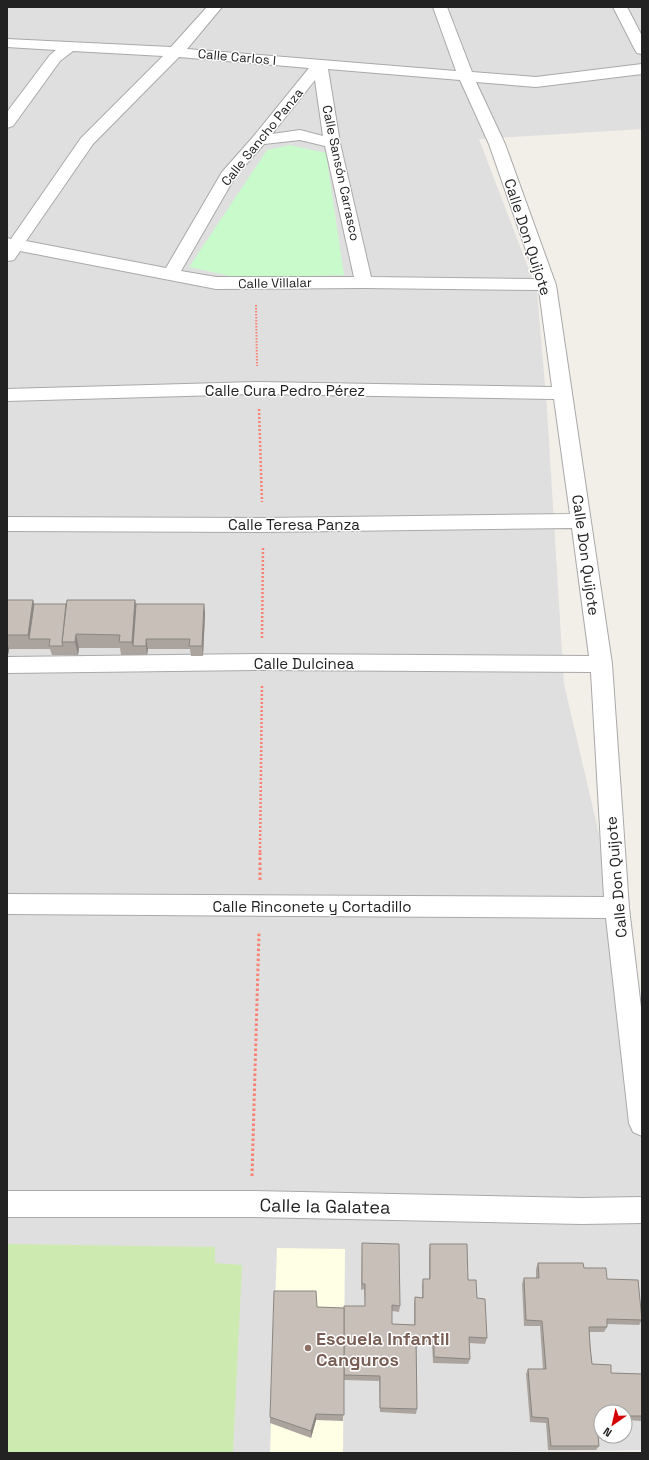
<svg xmlns="http://www.w3.org/2000/svg" width="649" height="1460" font-family="'Space Grotesk',sans-serif">
	<style>
		.residential { fill: #e0dfdf; fill-rule: evenodd }
		.education { fill: #ffffe5 }
		.grass { fill: #cdebb0 }
		.park { fill: #c8facc }
		.lines { fill: none; stroke-linecap: round; stroke-linejoin: round }
		.minor-casing { stroke: #a9a9a9; stroke-width: 2 }
		.path-far2 { stroke: #fa8072; stroke-width: 2; stroke-dasharray: 1.5 1.5; stroke-linecap: butt }
		.path-far1 { stroke: #fa8072; stroke-width: 2.5; stroke-dasharray: 2 2; stroke-linecap: butt }
		.path { stroke: #fa8072; stroke-width: 3; stroke-dasharray: 2.5 2.5; stroke-linecap: butt }
		.minor { fill: #fff; fill-rule: evenodd }
		.wall { fill: #aba49e }
		.shaded-wall { fill: #8b8681 }
		.building { fill: #c7bfb8; stroke: #8b8681 }
		.education-dot { fill: #8d6e63; stroke: #fff; stroke-width: 1.5 }
		.labels { text-anchor: middle; dominant-baseline: central; stroke-width: 3; stroke-linejoin: round; paint-order: stroke }
		.far-street-label { font-size: 13px; fill: #222; stroke: #fff }
		.street-label { font-size: 15px; fill: #222; stroke: #fff }
		.near-street-label { font-size: 18px; fill: #222; stroke: #fff }
		.near-education-label { font-size: 18px; font-weight: bold; fill: #785e54; stroke: #fff; text-anchor: start }
	</style>
	<rect width="100%" height="100%" fill="#f2efe9"/>
	<path class="residential" d="M7 7H642V129L479 139 537 291 547 409 564 684 642 1018V1450L410 1453H7ZM601 1412H625V1436H601Z"/>
	<path class="education" d="M277 1248 345 1249 343 1453H270Z"/>
	<path class="grass" d="M7 1244 215 1247V1263L242 1265 233 1453H7Z"/>
	<path class="park" d="M290 145 326 153 344 275 239 278 189 267 267 150Z"/>
	<g class="lines">
		<g class="minor-casing">
			<g id="minor">
				<path d="M207 7H222L187 49 456 71 433 7H447L472 72 536 77 642 64V74L536 87 476 82 505 144 556 285 612 664 629 908 642 1016V1136L633 1132 629 1123 606 918 7 914V894L604 897 591 672 262 670 7 673V657L262 654 589 656 572 528 263 532 7 531V517L263 518 570 514 554 399 258 394 7 401V389L258 382 552 387 539 290 364 288 216 289 20 251 14 260 7 261V238L11 239 81 138 163 56 73 51 60 61 13 126 7 128V112L50 55 56 50 7 47V39L171 47ZM179 57 309 68 253 137 222 172 166 268 26 241 93 144ZM328 69 460 80 489 144 536 279 371 277 340 143ZM315 80 323 136 300 130 272 134ZM300 140 325 146 354 277H216L181 271 235 177 264 144Z"/>
				<path d="M613 7H627L642 36V54L637 53 635 50Z"/>
				<path d="M7 1191H252L582 1198 642 1197V1223L582 1224 252 1217H7Z"/>
			</g>
		</g>
		<path class="path-far2" d="M256 305 257 366"/>
		<g class="path-far1">
			<path d="M259 409 262 502"/>
			<path d="M262 638 263 547"/>
			<path d="M260 852 262 685"/>
		</g>
		<g class="path">
			<path d="M260 880V851"/>
			<path d="M252 1176 259 931"/>
		</g>
		<use href="#minor" class="minor"/>
	</g>
	<g class="wall">
		<path d="M7 600H33L34 604H66L135 600 136 604H204L205 614 203 656H191L190 649H148L147 655H121L120 648H79L78 655H52L50 649H9L8 655H7Z"/>
		<path d="M362 1243 400 1306 399 1312 392 1311V1324L414 1325V1303L415 1297 422 1298V1285L423 1279H429V1250L430 1244 468 1280 477 1298 487 1338 485 1344 469 1343 470 1359 468 1364 433 1363 432 1342H416L417 1409 416 1414 380 1412 379 1381 344 1380 343 1421 316 1420 311 1438 270 1423V1417L317 1307 344 1308 365 1306 364 1289 361 1290Z"/>
		<path d="M538 1263 584 1268 607 1279 642 1318V1320L639 1325 607 1324V1327L604 1332H589L592 1364 611 1373 642 1374V1421L625 1420V1412H601V1429H598L599 1446 596 1450H548L546 1423 530 1422 526 1374 528 1369H543L540 1326H524L522 1284 524 1278H536V1269Z"/>
	</g>
	<g class="shaded-wall">
		<path d="M33 600 36 613 29 639 28 635Z"/>
		<path d="M135 600 137 613 133 646 132 642Z"/>
		<path d="M204 604 205 614 203 656 202 646Z"/>
		<path d="M76 634 79 648 78 655 75 642Z"/>
		<path d="M146 639 148 649 147 655 146 646Z"/>
		<path d="M7 642 9 649 8 655 7 652Z"/>
		<path d="M316 1414V1420L311 1438V1431Z"/>
	</g>
	<g class="building">
		<path d="M7 600H33L28 635H7Z"/>
		<path d="M67 600H135L132 642H119L120 635 76 634 75 642H62Z"/>
		<path d="M34 604H66L62 642 63 646H49L50 639H29Z"/>
		<path d="M136 604H204L202 646H189L190 639H146V646H133Z"/>
		<path d="M362 1243 399 1244 400 1306 392 1305V1324L415 1325V1297L423 1298V1279H430V1244H467L468 1280H476L477 1298 485 1299 487 1338 469 1337 470 1359 434 1357V1337H416L417 1409 380 1408V1376L344 1375V1306H365V1284H362Z"/>
		<path d="M538 1263H583L584 1268H606L607 1279 638 1280 642 1320 607 1319V1327H589L590 1346 592 1364 611 1365V1373L642 1374V1416H625V1412H601V1424H597L599 1446H551L548 1418 532 1417 528 1369H546L542 1321 526 1320 524 1278H539Z"/>
		<path d="M274 1291H316L317 1307 344 1308V1415L316 1414 311 1431 270 1417Z"/>
	</g>
	<circle class="education-dot" cx="308" cy="1348" r="4"/>
	<g class="labels">
		<g class="far-street-label">
			<text transform="translate(237 57) rotate(5)">Calle Carlos I</text>
			<text transform="translate(262 137) rotate(-51)">Calle Sancho Panza</text>
			<text transform="translate(341 173) rotate(78)">Calle Sansón Carrasco</text>
			<text transform="translate(275 283) rotate(-1)">Calle Villalar</text>
		</g>
		<g class="street-label">
			<text transform="translate(528 237) rotate(72)">Calle Don Quijote</text>
			<text x="285" y="390">Calle Cura Pedro Pérez</text>
			<text x="294" y="524">Calle Teresa Panza</text>
			<text transform="translate(586 555) rotate(82)">Calle Don Quijote</text>
			<text x="304" y="663">Calle Dulcinea</text>
			<text transform="translate(616 877) rotate(-95)">Calle Don Quijote</text>
			<text x="312" y="906">Calle Rinconete y Cortadillo</text>
		</g>
		<g class="near-street-label">
			<text transform="translate(325 1206) rotate(1)">Calle la Galatea</text>
		</g>
		<g class="near-education-label">
			<text x="316" y="1338">Escuela Infantil<tspan x="316" dy="21">Canguros</tspan></text>
		</g>
	</g>
	<rect width="649" height="1460" fill="none" stroke="#222222" stroke-width="16"/>
	<g transform="translate(613 1424) rotate(214)"><circle r="19" fill="#ffffff" stroke="#a7a7a7"/>
	<path d="M0-3L7 15L0 10L-7 15Z" fill="#d40000"/>
	<text y="-6" font-size="11" font-weight="bold" text-anchor="middle" fill="#222222">N</text>
	</g>
</svg>
